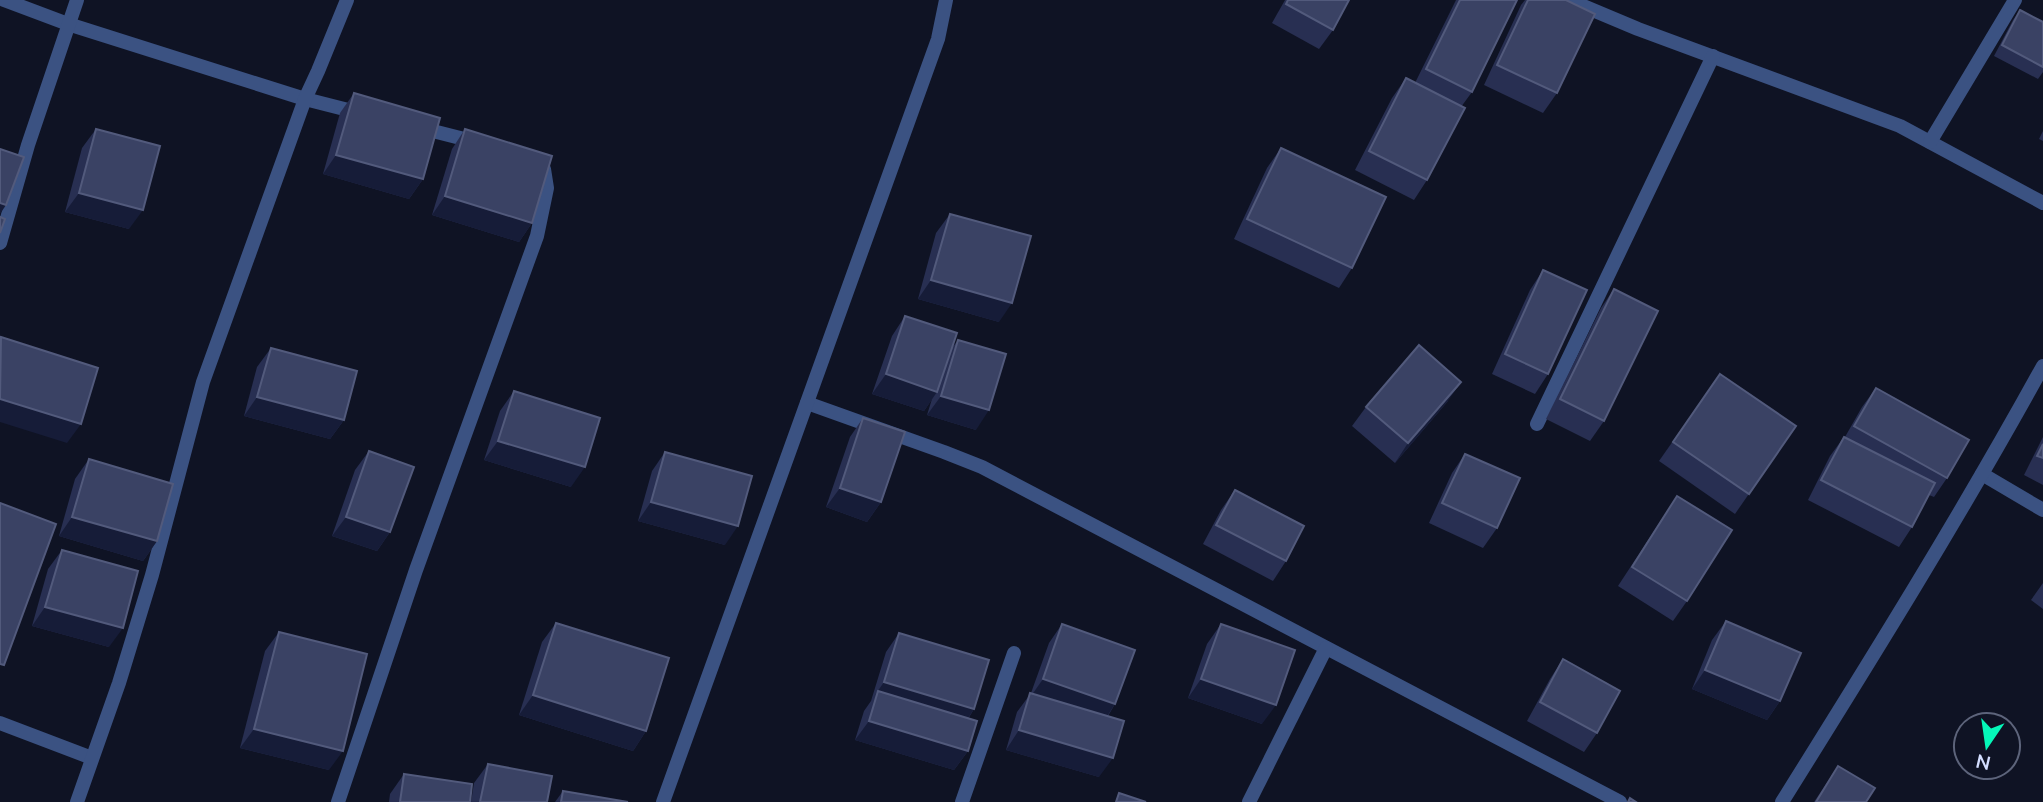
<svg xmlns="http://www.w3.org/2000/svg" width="2043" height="802" font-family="Mulish,sans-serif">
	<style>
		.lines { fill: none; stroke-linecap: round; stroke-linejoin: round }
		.minor { stroke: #3b5282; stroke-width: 14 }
		.wall { fill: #282f52 }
		.shaded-wall { fill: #161c38 }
		.building { fill: #3a4264; stroke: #525a7c; stroke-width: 2 }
	</style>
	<rect width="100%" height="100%" fill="#0f1324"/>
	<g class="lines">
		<g class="minor">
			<path d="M4 0 68 24 305 99 360 113"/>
			<path d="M1569 0 1638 29 1900 126 2043 203"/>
			<path d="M421 128 476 142"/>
			<path d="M1930 142 2015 0"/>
			<path d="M0 243 28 145 77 0"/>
			<path d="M807 403 944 452 982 467 1620 802"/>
			<path d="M1537 424 1713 56"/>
			<path d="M1982 474 2043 510"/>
			<path d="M0 723 92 758"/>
			<path d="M77 802 119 683 152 575 203 382 305 99 318 71 347 0"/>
			<path d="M338 802 416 570 537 236 547 188 544 169 537 163"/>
			<path d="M663 802 938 39 946 0"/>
			<path d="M962 802 1014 653"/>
			<path d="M1249 802 1326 648"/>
			<path d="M1782 802C1872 658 1961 515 2043 366"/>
		</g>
	</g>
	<g class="wall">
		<path d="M1285 0H1349L1333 30 1319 49 1272 23Z"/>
		<path d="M1456 0H1517L1472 92 1461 107 1427 180 1414 200 1355 170 1392 98 1406 78 1415 83Z"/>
		<path d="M1525 0H1566L1557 93 1543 113 1484 85 1521 5Z"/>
		<path d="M2020 10 2043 22V72L2038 79 1994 56 2013 20Z"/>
		<path d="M354 93 423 179 409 199 323 174 340 113Z"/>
		<path d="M96 129 129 229 65 212 82 148Z"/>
		<path d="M465 129 532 223 519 242 432 215 452 149Z"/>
		<path d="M2043 131V141L2039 139Z"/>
		<path d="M1281 148 1352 268 1339 288 1234 239 1267 168Z"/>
		<path d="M950 214 999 322 918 299 936 233Z"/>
		<path d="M1543 270 1548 374 1535 394 1492 374 1530 290Z"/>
		<path d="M1614 289 1604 421 1590 441 1546 419 1601 308Z"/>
		<path d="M905 316 952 348 958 340 976 430 927 415 932 399 924 411 872 394 892 336Z"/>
		<path d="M271 348 344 420 330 439 244 416 257 367Z"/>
		<path d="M1720 374 1796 426 1735 514 1659 461Z"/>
		<path d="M1876 388 1947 478 1934 497 1929 495 1912 527 1899 547 1808 500 1830 456 1844 437H1845L1862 407Z"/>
		<path d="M514 391 571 487 484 460 500 411Z"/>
		<path d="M1448 401 1395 463 1352 426 1366 407Z"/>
		<path d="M863 418 881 502 867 522 826 507 850 437Z"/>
		<path d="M2043 437V485L2024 475Z"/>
		<path d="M369 451 390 532 377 551 332 536 355 470Z"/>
		<path d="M665 452 725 545 638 521 652 471Z"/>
		<path d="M1465 454 1497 528 1483 548 1429 523 1452 473Z"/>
		<path d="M89 459 157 541 143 561 59 536 75 479Z"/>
		<path d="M1235 490 1286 561 1273 581 1203 544 1221 510Z"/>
		<path d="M1677 496 1687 601 1673 621 1618 586Z"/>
		<path d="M62 550 109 647 32 626 48 569Z"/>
		<path d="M2043 583V609L2031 600Z"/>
		<path d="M1726 621 1780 701 1767 720 1692 689 1712 640Z"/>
		<path d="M556 623 646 731 633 751 519 715 542 642Z"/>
		<path d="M1062 624 1115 704 1108 716 1099 777 1006 750 1017 712 1031 693 1049 643Z"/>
		<path d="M1221 624 1262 724 1188 698 1207 644Z"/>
		<path d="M279 632 329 770 240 748 265 651Z"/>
		<path d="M899 633 974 709 968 719V751L954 770 855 740 864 711 871 701 886 652Z"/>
		<path d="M1563 659 1597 733 1584 752 1527 721 1550 679Z"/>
		<path d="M488 764 547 802H471L474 783Z"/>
		<path d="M1838 766 1866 802H1814Z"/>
		<path d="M404 774 470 802H389L390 794Z"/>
		<path d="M563 791 628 802H555Z"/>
	</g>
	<g class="shaded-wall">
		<path d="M336 155 423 179 409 199 323 174Z"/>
		<path d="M79 193 143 210 129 229 65 212Z"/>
		<path d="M445 196 532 223 519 242 432 215Z"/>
		<path d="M0 203 6 205 0 214Z"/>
		<path d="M931 280 1012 303 999 322 918 299Z"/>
		<path d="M886 374 937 392 924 411 872 394Z"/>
		<path d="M1461 382 1448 401 1395 463 1408 443Z"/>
		<path d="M941 396 989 410 976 430 927 415Z"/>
		<path d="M257 397 344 420 330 439 244 416Z"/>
		<path d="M0 399 81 424 67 443 0 422Z"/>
		<path d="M498 441 585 467 571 487 484 460Z"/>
		<path d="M840 488 881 502 867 522 826 507Z"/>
		<path d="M651 502 738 526 725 545 638 521Z"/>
		<path d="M72 517 157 541 143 561 59 536Z"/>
		<path d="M346 517 390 532 377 551 332 536Z"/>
		<path d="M45 607 123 628 109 647 32 626Z"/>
		<path d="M1705 670 1780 701 1767 720 1692 689Z"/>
		<path d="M1043 679 1115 704 1102 724 1029 699Z"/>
		<path d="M1201 679 1276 705 1262 724 1188 698Z"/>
		<path d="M884 682 974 709 961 729 878 691 871 701Z"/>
		<path d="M533 695 646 731 633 751 519 715Z"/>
		<path d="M869 721 968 751 954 770 855 740Z"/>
		<path d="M254 729 343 751 329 770 240 748Z"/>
		<path d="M1019 730 1113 758 1099 777 1006 750Z"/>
	</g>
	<g class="building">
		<path d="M1288 0H1349L1333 30 1286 4Z"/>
		<path d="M1460 0H1517L1472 92 1426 69Z"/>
		<path d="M1528 0H1566L1595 14 1557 93 1497 65Z"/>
		<path d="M2020 10 2043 22V67L2002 45Z"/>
		<path d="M1406 78 1465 108 1427 180 1369 151Z"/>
		<path d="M354 93 440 118 423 179 336 155Z"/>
		<path d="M96 129 160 146 143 210 79 193Z"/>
		<path d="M465 129 552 156 532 223 445 196Z"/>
		<path d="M1281 148 1386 197 1352 268 1247 219Z"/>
		<path d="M0 149 24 157 6 205 0 203Z"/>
		<path d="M950 214 1031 236 1012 303 931 280Z"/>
		<path d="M0 217 5 219 0 233Z"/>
		<path d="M1543 270 1587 290 1548 374 1505 354Z"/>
		<path d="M1614 289 1658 311 1604 421 1560 399Z"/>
		<path d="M905 316 957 333 937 392 886 374Z"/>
		<path d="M1 337 98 368 81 424 0 399Z"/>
		<path d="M958 340 1006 354 989 410 941 396Z"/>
		<path d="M1419 345 1461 382 1408 443 1366 407Z"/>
		<path d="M271 348 357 371 344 420 257 397Z"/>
		<path d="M1720 374 1796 426 1749 494 1673 442Z"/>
		<path d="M1876 388 1969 440 1947 478 1854 426Z"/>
		<path d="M514 391 600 418 585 467 498 441Z"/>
		<path d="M863 418 905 432 881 502 840 488Z"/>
		<path d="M1844 437 1935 483 1912 527 1821 480Z"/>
		<path d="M2043 444V458L2037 456Z"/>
		<path d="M369 451 414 467 390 532 346 517Z"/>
		<path d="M665 452 752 476 738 526 651 502Z"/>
		<path d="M1465 454 1520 478 1497 528 1442 503Z"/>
		<path d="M89 459 173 484 157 541 72 517Z"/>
		<path d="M1235 490 1304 526 1286 561 1216 525Z"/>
		<path d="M1677 496 1732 530 1687 601 1632 567Z"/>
		<path d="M0 503 56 524 4 665 0 664Z"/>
		<path d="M62 550 138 571 123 628 45 607Z"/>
		<path d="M1726 621 1801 653 1780 701 1705 670Z"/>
		<path d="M556 623 669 658 646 731 533 695Z"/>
		<path d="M1062 624 1135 650 1115 704 1043 679Z"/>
		<path d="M1221 624 1295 650 1276 705 1201 679Z"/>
		<path d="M279 632 367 654 343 751 254 729Z"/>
		<path d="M899 633 989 660 974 709 884 682Z"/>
		<path d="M1563 659 1620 691 1597 733 1540 702Z"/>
		<path d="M878 691 977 721 968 751 869 721Z"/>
		<path d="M1030 693 1124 721 1113 758 1019 730Z"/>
		<path d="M488 764 552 776 547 802H480Z"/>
		<path d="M1838 766 1875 788 1866 802H1816Z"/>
		<path d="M404 774 472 784 470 802H400Z"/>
		<path d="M563 791 628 802H561Z"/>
		<path d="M1119 793 1146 802H1116Z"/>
		<path d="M1630 798 1636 802H1628Z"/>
	</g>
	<g transform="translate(1987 746) rotate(193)"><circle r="33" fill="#0f1324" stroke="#5d647b" stroke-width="2"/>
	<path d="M0-5L12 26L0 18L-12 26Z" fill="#05f8b9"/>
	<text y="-10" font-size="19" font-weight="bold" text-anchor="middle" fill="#d3ddfe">N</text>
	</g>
</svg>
